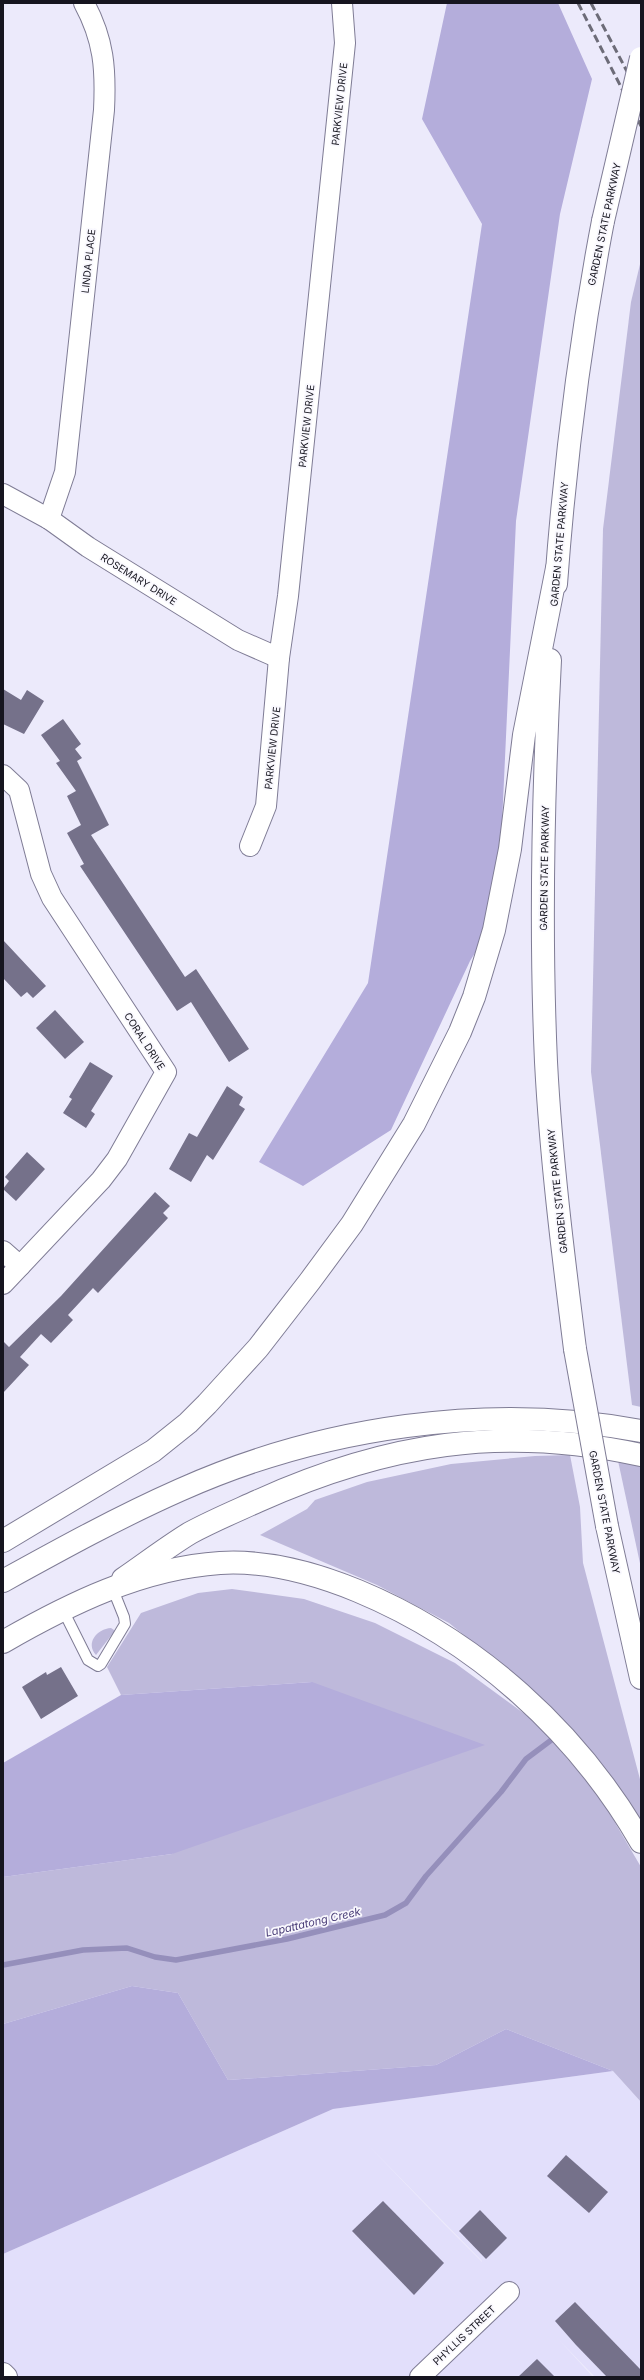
<svg xmlns="http://www.w3.org/2000/svg" width="644" height="2380" font-family="Inter,sans-serif">
	<style>
		.built { fill: #e2dffb; fill-rule: evenodd }
		.green { fill: #beb9db }
		.forest { fill: #b4addb }
		.lines { fill: none; stroke-linecap: round; stroke-linejoin: round }
		.stream { stroke: #958fbb; stroke-width: 5.5 }
		.building { fill: #75718a }
		.service-casing { stroke: #7f7c95; stroke-width: 12 }
		.minor-casing { stroke: #7f7c95; stroke-width: 22 }
		.primary-casing { stroke: #7f7c95; stroke-width: 24 }
		.motorway-casing { stroke: #7f7c95; stroke-width: 24 }
		.service { stroke: #fff; stroke-width: 10 }
		.minor { stroke: #fff; stroke-width: 20 }
		.primary { stroke: #fff; stroke-width: 22 }
		.motorway { stroke: #fff; stroke-width: 22 }
		.rail { stroke: #6d6c78; stroke-width: 3; stroke-dasharray: 8 4; stroke-linecap: butt }
		.motorway-bridge-casing { stroke: #7f7c95; stroke-width: 24; stroke-linecap: butt }
		.motorway-bridge { stroke: #fff; stroke-width: 22 }
		.labels { text-anchor: middle; dominant-baseline: central; stroke-width: 3.5; stroke-linejoin: round; paint-order: stroke }
		.street-label { font-size: 10px; fill: #16151f; stroke: #f9f8fe }
		.water-label { font-size: 11px; font-style: italic; fill: #493d77; stroke: #f9f8fe }
	</style>
	<rect width="100%" height="100%" fill="#eceafb"/>
	<path class="built" d="M613 2071 641 2102V2377H595L560 2341 593 2377H3V2254L333 2109ZM367 2144 482 2261V2262L444 2224Z"/>
	<g class="green">
		<path d="M641 260V1407L632 1405 591 1072 603 529 631 302Z"/>
		<path d="M641 1452V1568L617 1456Z"/>
		<path d="M570 1455 580 1507 583 1563 641 1783V1825L507 1670 449 1623 377 1585 260 1535 307 1509 315 1500 367 1482 451 1464 535 1456Z"/>
		<path d="M232 1589 304 1599 375 1623 455 1663 537 1723 600 1797 641 1867V2102L613 2071 506 2029 436 2065 228 2080 178 1993 132 1986 3 2024V1877L172 1854 312 1682 121 1695 107 1667 141 1613 198 1593Z"/>
		<path d="M111 1628 114 1630V1632L96 1655C85 1643 97 1629 111 1628Z"/>
	</g>
	<g class="forest">
		<path d="M447 3H558L592 79 560 214 516 521 500 866 501 911 470 961 391 1130 303 1186 259 1162 368 983 482 224 422 119Z"/>
		<path d="M312 1682 485 1745 172 1854 3 1877V1763L121 1695Z"/>
		<path d="M132 1986 178 1993 228 2080 436 2065 506 2029 613 2071 333 2109 3 2254V2024Z"/>
	</g>
	<g class="lines">
		<path class="stream" d="M3 1965 83 1950 127 1948 155 1957 176 1960 287 1939 385 1915 406 1903 426 1876 501 1792 526 1759 554 1738"/>
	</g>
	<g class="building">
		<path d="M3 689 21 700 27 690 44 701 24 734 3 724Z"/>
		<path d="M63 719 81 744 75 749 82 758 77 761 109 825 91 835 185 977 196 969 249 1049 229 1062 191 1002 177 1011 80 866 84 864 67 833 81 825 67 796 76 791 56 763 60 761 41 735Z"/>
		<path d="M3 940 46 986 33 998 27 992 21 997 3 978Z"/>
		<path d="M55 1010 84 1042 65 1059 36 1028Z"/>
		<path d="M90 1062 113 1076 91 1111 95 1114 86 1128 63 1113 72 1099 69 1097Z"/>
		<path d="M227 1086 243 1097 239 1105 245 1109 213 1160 207 1155 191 1182 169 1169 189 1133 197 1137Z"/>
		<path d="M27 1152 45 1169 16 1201 3 1189 9 1181 5 1177Z"/>
		<path d="M155 1192 170 1206 163 1213 168 1218 98 1293 93 1288 68 1315 73 1320 51 1343 41 1334 20 1357 29 1365 3 1393V1341L9 1347 61 1296Z"/>
		<path d="M61 1667 78 1696 41 1719 22 1687 46 1672 47 1675Z"/>
		<path d="M566 2155 608 2192 589 2213 547 2176Z"/>
		<path d="M383 2201 444 2263 414 2295 352 2231Z"/>
		<path d="M480 2210 507 2238 486 2259 459 2231Z"/>
		<path d="M575 2302 641 2370V2377H607L576 2345 555 2321Z"/>
		<path d="M537 2359 555 2377H518Z"/>
	</g>
	<g class="lines">
		<g class="service-casing">
			<path id="service" d="M63 1610 88 1660 98 1666 101 1664 125 1624 124 1617 112 1587"/>
		</g>
		<g class="minor-casing">
			<g id="minor">
				<path d="M3 494 49 519 88 547 238 640 279 658"/>
				<path d="M49 519 65 472 104 110C106 69 104 40 84 3"/>
				<path d="M3 775 19 790 41 874 52 898 166 1072 117 1159 101 1180 3 1284"/>
				<path d="M250 846 266 806 279 658 288 596 345 43 342 3"/>
				<path d="M3 1251 20 1266"/>
				<path d="M420 2377 509 2292"/>
			</g>
		</g>
		<g class="primary-casing">
			<path id="primary" d="M3 2374 6 2377"/>
		</g>
		<g class="motorway-casing">
			<g id="motorway">
				<path d="M556 584C565 462 580 341 603 221"/>
				<path d="M550 660C543 794 540 928 546 1062 551 1158 563 1254 575 1349"/>
				<path d="M607 1526 641 1678"/>
				<path d="M3 1541 153 1451 188 1423 207 1404 258 1348 310 1281 352 1224 414 1124 460 1032 474 997 494 930 510 849 524 735 557 568"/>
				<path d="M123 1579C145 1564 167 1547 190 1533 212 1521 236 1511 258 1501 387 1443 502 1425 641 1455"/>
				<path d="M3 1581C61 1549 119 1517 180 1490 321 1427 489 1402 641 1431"/>
				<path d="M3 1642C69 1604 142 1568 220 1563 268 1560 314 1573 358 1591 476 1640 577 1731 641 1842"/>
			</g>
		</g>
		<use href="#service" class="service"/>
		<use href="#minor" class="minor"/>
		<use href="#primary" class="primary"/>
		<use href="#motorway" class="motorway"/>
		<g class="rail">
			<path d="M578 3 641 126"/>
			<path d="M591 3 641 98"/>
		</g>
		<g class="motorway-bridge-casing">
			<g id="motorway-bridge">
				<path d="M603 221 641 58"/>
				<path d="M575 1349 607 1526"/>
			</g>
		</g>
		<use href="#motorway-bridge" class="motorway-bridge"/>
	</g>
	<g class="labels">
		<g class="street-label">
			<text transform="translate(339 104) rotate(-84)">PARKVIEW DRIVE</text>
			<text transform="translate(604 224) rotate(-78)">GARDEN STATE PARKWAY</text>
			<text transform="translate(88 261) rotate(-84)">LINDA PLACE</text>
			<text transform="translate(306 426) rotate(-84)">PARKVIEW DRIVE</text>
			<text transform="translate(559 544) rotate(-85)">GARDEN STATE PARKWAY</text>
			<text transform="translate(139 579) rotate(32)">ROSEMARY DRIVE</text>
			<text transform="translate(272 748) rotate(-84)">PARKVIEW DRIVE</text>
			<text transform="translate(544 868) rotate(-89)">GARDEN STATE PARKWAY</text>
			<text transform="translate(145 1041) rotate(57)">CORAL DRIVE</text>
			<text transform="translate(557 1191) rotate(-96)">GARDEN STATE PARKWAY</text>
			<text transform="translate(605 1512) rotate(79)">GARDEN STATE PARKWAY</text>
			<text transform="translate(464 2335) rotate(-43)">PHYLLIS STREET</text>
		</g>
		<g class="water-label">
			<text transform="translate(313 1922) rotate(-13)">Lapattatong Creek</text>
		</g>
	</g>
	<rect width="644" height="2380" fill="none" stroke="#16151f" stroke-width="8"/>
</svg>
